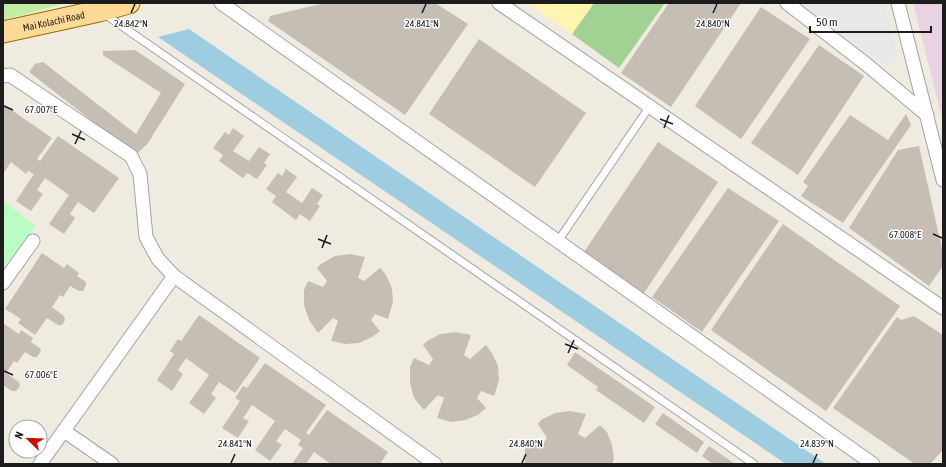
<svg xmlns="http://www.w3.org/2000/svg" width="946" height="467" font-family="'Asap Condensed',sans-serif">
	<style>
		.industrial { fill: #e8d3e3 }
		.grass { fill: #c2eda3 }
		.forest { fill: #a1d193 }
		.sand { fill: #fff5af }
		.park { fill: #bafdc4 }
		.parking { fill: #e8e8e8 }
		.water { fill: #9ecce0 }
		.building { fill: #c6beb4 }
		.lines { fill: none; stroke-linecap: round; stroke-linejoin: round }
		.lane-casing { stroke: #a3a3a3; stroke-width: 9 }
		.street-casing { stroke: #a3a3a3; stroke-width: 15 }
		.primary-casing { stroke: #956e00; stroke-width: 23 }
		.lane { stroke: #fff; stroke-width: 7 }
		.street { stroke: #fff; stroke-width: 13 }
		.primary { stroke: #ffd996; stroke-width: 21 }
		.ticks { fill: none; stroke: #1c1c1c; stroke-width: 1.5 }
		.labels { text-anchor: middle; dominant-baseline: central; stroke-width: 3; stroke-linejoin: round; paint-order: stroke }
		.street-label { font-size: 10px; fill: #1c1c1c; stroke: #fff }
		.ticks-label { font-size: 10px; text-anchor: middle; fill: #1c1c1c; stroke: #fff; stroke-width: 3; stroke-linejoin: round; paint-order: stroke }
	</style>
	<rect width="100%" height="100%" fill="#efebe1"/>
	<path class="industrial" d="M913 3H943V122Z"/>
	<path class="grass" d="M3 3H66L3 20Z"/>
	<path class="forest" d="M594 3H665L619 68 572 34Z"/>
	<path class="sand" d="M528 3H594L572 34Z"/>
	<path class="park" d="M3 201 36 226 3 268Z"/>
	<path class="parking" d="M797 3H884L898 58 886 66Z"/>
	<path class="water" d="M189 29 826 464H786L158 37Z"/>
	<g class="building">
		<path d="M325 3H435L468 24 405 115 268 21 270 16Z"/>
		<path d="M669 3H741L671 107 621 73Z"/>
		<path d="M761 7 810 39 741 139 695 106Z"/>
		<path d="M479 39 586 113 535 187 429 114Z"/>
		<path d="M819 45 864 76 798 175 751 143Z"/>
		<path d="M135 50 185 84 148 143 136 155 29 72 35 64 43 62 136 134 161 93 103 55V51Z"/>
		<path d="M3 104 52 138 37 159 40 161 58 136 119 178 94 213 78 202 70 214 75 218 64 234 49 224 69 195 45 178 37 190 43 194 31 211 16 201 34 174 28 171 26 174 11 162 3 174Z"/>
		<path d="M906 114 911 125 843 223 801 196 808 186 803 182 850 115 888 140Z"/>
		<path d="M233 128 244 136 233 151 249 161 259 147 270 154 264 163 267 165 257 179 247 173 243 178 219 161 223 155 213 148 225 132 229 135Z"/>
		<path d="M658 142 718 182 644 293 584 252Z"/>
		<path d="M919 146 943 253V266L929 286 849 228 898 150Z"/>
		<path d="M286 169 297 177 286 192 302 203 312 188 323 195 317 204 320 206 310 221 300 214 296 220 272 202 276 196 266 189 278 173 282 176Z"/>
		<path d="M728 188 779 221 702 332 652 297Z"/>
		<path d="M783 224 900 306 826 411 711 330Z"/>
		<path d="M42 253 64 268 67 264 79 273 77 276 86 282V285L83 291H79L70 286 63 297 60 295 52 307 64 316 65 320 62 325H58L47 318 35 335 18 323 21 319 5 309Z"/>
		<path d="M350 254 365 257 358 278 364 281 380 268 386 275 392 288 393 302 388 319 375 314 371 320 380 331 372 337 359 343 345 344 331 341 338 321 333 318 318 333 309 320 304 305V290L308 281 323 287 327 281 317 268 321 264 335 256Z"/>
		<path d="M199 315 260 358 235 393 219 382 211 394 216 398 204 414 189 403 209 375 186 358 178 370 183 374 172 391 157 380 174 354 170 351 178 339 181 341Z"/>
		<path d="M914 316 943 335V450L930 464H915L833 408 897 317 901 320Z"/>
		<path d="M3 323 19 334 21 330 33 338 31 342 40 348 41 351 37 357H33L25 352 17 363 14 361 6 373 19 382 20 386 16 391H12L3 385Z"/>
		<path d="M456 332 471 335 464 355 470 359 486 345 492 353 498 366 499 380 494 396 481 391 477 398 486 408 478 415 465 420 451 422 437 418 444 398 438 395 424 410 414 398 410 383V367L414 358 429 365 433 359 423 345 427 341 440 334Z"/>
		<path d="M575 352 655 407 644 423 596 390 598 387 567 365Z"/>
		<path d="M265 363 326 405 306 433 309 435 327 410 388 452 380 464H331L314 452 306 464H292L303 448 298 445 301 440 285 429 276 441 282 445 270 461 255 450 275 421 252 405 243 418 249 421 238 438 222 428 240 401 235 398 243 386 247 388Z"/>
		<path d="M570 411 586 414 578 434 585 438 600 425 607 432 612 445 614 459 612 464H525V447L528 438 543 444 547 438 538 424 541 420 555 413Z"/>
		<path d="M663 413 704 442 697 453 655 424Z"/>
		<path d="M709 446 735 464H713L702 456Z"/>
	</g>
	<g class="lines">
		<g class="lane-casing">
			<g id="lane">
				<path d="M103 13 754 464"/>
				<path d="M558 241 650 106"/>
			</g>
		</g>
		<g class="street-casing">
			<g id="street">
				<path d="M221 3 873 464"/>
				<path d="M499 3 943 308"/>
				<path d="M787 3 866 64 927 115"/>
				<path d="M898 3 943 180"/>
				<path d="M3 76 10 75 131 156 140 174 146 237 158 259 174 276 435 464"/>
				<path d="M3 283 33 241"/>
				<path d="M64 431 112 464"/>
				<path d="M40 464 174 276"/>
			</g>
		</g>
		<g class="primary-casing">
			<g id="primary">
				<path id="s1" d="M3 32 99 11 129 3"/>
			</g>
		</g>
		<use href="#lane" class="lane"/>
		<use href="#street" class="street"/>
		<use href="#primary" class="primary"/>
	</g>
	<path class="ticks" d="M131 13 135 4M422 13 426 4M713 13 717 4M4 106 13 110M660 119 673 124M664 128 669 115M72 134 85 140M75 144 81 131M933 234 942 238M318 239 331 244M322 248 327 235M565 344 578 349M568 353 574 340M4 371 13 375M231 463 235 454M522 463 526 454M813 463 817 454"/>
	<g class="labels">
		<g class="street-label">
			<text stroke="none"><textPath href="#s1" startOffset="52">Mai Kolachi Road</textPath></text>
		</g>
	</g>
	<g class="ticks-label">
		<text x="422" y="27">24.841°N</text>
		<text x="713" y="27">24.840°N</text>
		<text x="131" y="27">24.842°N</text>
		<text x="41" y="113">67.007°E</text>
		<text x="905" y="238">67.008°E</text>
		<text x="41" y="378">67.006°E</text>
		<text x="235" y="447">24.841°N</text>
		<text x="526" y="447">24.840°N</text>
		<text x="817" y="447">24.839°N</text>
	</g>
	<rect width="946" height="467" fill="none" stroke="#1c1c1c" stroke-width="8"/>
	<g transform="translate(28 439) rotate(293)"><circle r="19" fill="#ffffff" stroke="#a4a4a4"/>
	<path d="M0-3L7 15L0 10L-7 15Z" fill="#c90f00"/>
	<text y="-6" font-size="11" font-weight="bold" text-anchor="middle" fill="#1c1c1c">N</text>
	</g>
	<path d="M810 26v6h121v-6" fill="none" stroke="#1c1c1c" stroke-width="2"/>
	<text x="816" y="26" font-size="12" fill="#1c1c1c" stroke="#ffffff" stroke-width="3" paint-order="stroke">50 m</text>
</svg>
